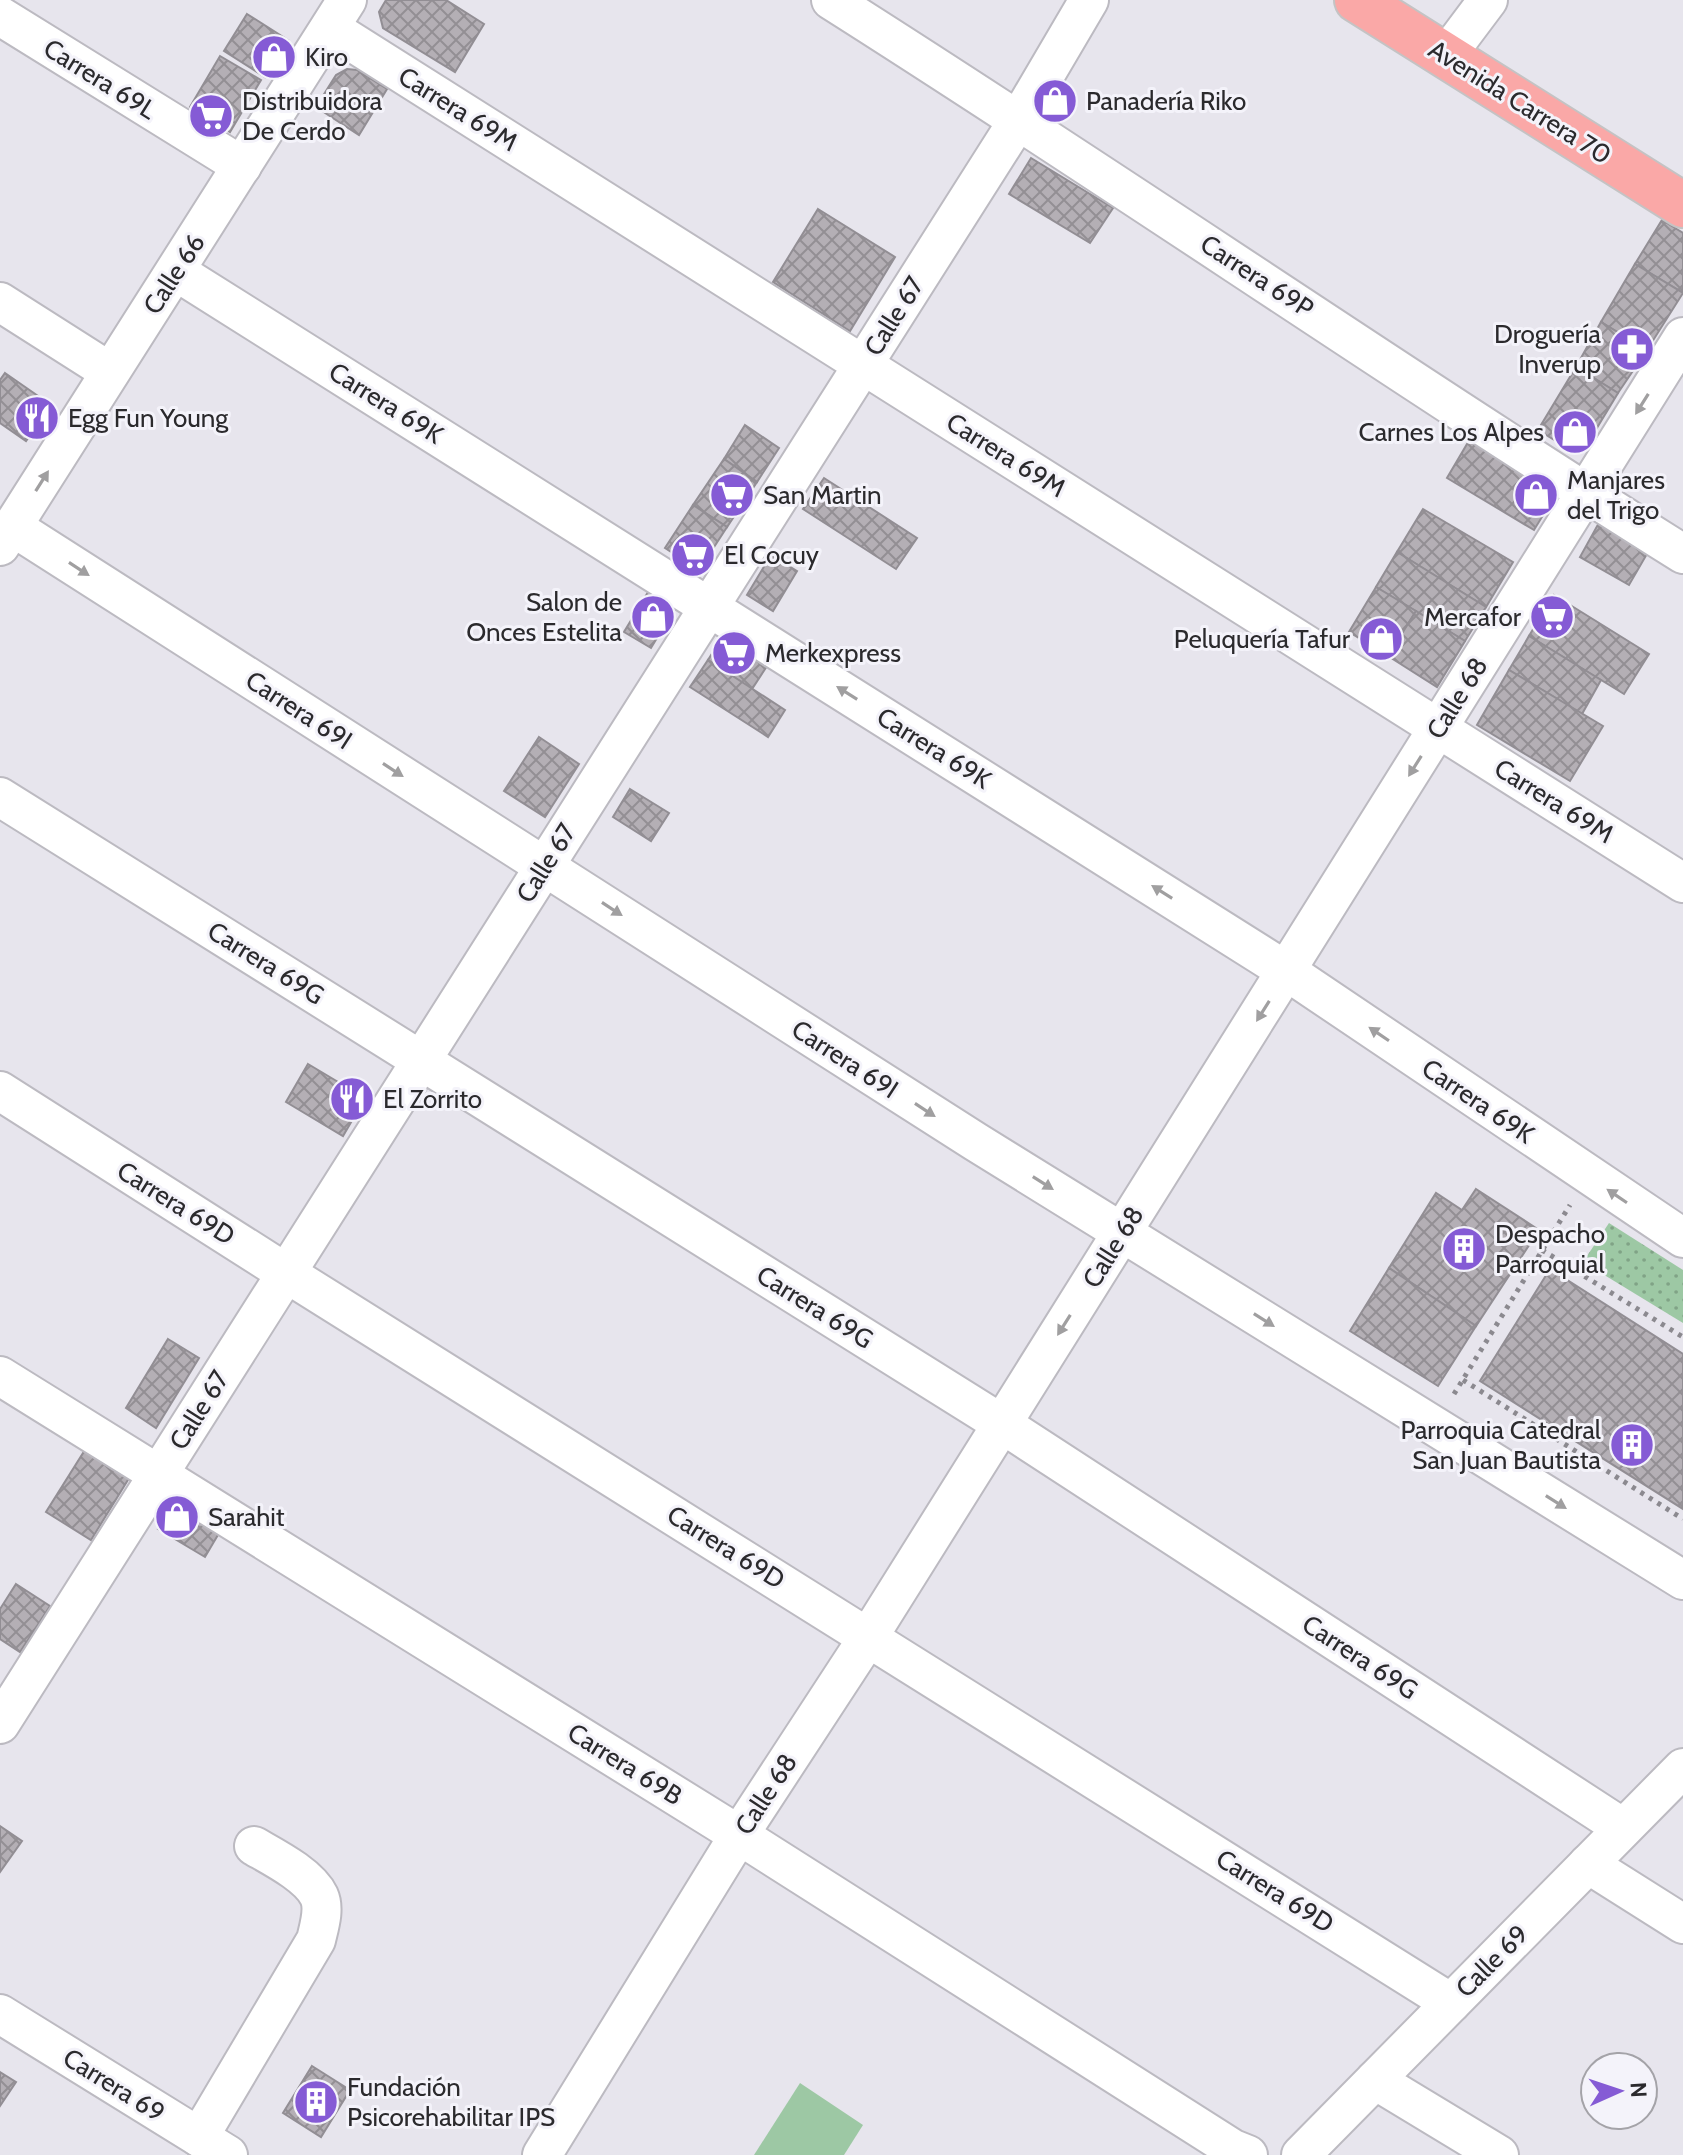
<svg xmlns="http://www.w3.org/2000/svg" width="1683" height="2155" font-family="Cabin,sans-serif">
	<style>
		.garden { fill: url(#garden-dots) }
		.pitch { fill: #9dc8a4 }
		.building { fill: url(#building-cross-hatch); stroke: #928e94; stroke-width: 2 }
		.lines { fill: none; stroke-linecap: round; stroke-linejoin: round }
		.minor-casing { stroke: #bcbac1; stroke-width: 42 }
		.major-casing { stroke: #c4c3c4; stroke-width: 48 }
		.path { stroke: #8b898f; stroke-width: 5; stroke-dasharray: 4 6; stroke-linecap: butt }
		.minor { stroke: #fff; stroke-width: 38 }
		.major { stroke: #faa8a7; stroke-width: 44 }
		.oneway { fill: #a09fa0 }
		.labels { text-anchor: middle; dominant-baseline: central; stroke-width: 6; stroke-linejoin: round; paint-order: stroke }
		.poi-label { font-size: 26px; fill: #2b2a2d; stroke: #f4f3fa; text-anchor: start }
		.street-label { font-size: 26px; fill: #2b2a2d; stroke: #f4f3fa }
	</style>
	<defs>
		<pattern id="garden-dots" width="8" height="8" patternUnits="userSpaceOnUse" patternTransform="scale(2)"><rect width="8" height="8" fill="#9dc8a4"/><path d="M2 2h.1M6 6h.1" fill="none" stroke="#80a386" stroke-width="1.8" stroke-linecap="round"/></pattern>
		<pattern id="building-cross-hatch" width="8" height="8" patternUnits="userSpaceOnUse" patternTransform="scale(2)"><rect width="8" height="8" fill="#b4afb5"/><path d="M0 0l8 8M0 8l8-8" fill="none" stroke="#938f94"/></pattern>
	</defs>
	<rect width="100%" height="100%" fill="#e7e5ed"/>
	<path class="garden" d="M1609 1223 1683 1270V1323L1583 1262Z"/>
	<path class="pitch" d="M800 2083 863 2125 844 2155H754Z"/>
	<g class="building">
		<path d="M386 0H446L484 24 455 72 383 28 379 12Z"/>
		<path d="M247 14 288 40 265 77 224 51Z"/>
		<path d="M220 56 261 80 230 132 190 107Z"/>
		<path d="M347 69 357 70 387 89 359 135 316 107 336 75Z"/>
		<path d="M1031 158 1113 208 1090 243 1009 194Z"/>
		<path d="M818 209 895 257 850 331 773 282Z"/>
		<path d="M1662 220 1683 233V293L1635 264Z"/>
		<path d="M1635 264 1683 293 1647 350 1601 322Z"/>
		<path d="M1601 322 1647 350 1618 393 1576 367Z"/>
		<path d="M1576 367 1618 393 1586 446 1578 450 1569 449 1538 430Z"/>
		<path d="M5 373 51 405 26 441 0 423V380Z"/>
		<path d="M745 425 779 448 757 482 724 459Z"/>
		<path d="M1470 439 1543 483 1547 493 1548 507 1534 530 1447 478Z"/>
		<path d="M724 459 757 482 727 527 693 505Z"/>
		<path d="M824 478 917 538 896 569 803 509Z"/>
		<path d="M693 505 727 527 699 570 665 548Z"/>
		<path d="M1423 509 1513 562 1486 607 1397 552Z"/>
		<path d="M1601 519 1651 547 1629 585 1580 557Z"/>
		<path d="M1397 552 1486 607 1465 641 1376 587Z"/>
		<path d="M771 555 797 571 773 611 747 595Z"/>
		<path d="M1376 587 1416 611 1388 656 1349 632Z"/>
		<path d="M648 592 675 608 651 648 624 632Z"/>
		<path d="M1554 595 1649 654 1624 694 1529 636Z"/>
		<path d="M1416 611 1465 641 1437 687 1388 656Z"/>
		<path d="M725 633 769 663 752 689 708 660Z"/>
		<path d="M1529 636 1601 680 1582 714 1509 670Z"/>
		<path d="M708 660 785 710 768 737 690 687Z"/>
		<path d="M1509 670 1603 726 1570 781 1477 725Z"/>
		<path d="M539 737 579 764 545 817 504 791Z"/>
		<path d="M630 789 669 813 651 841 613 817Z"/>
		<path d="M308 1064 365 1098 343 1136 286 1102Z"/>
		<path d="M1476 1189 1539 1230 1476 1326 1389 1268 1436 1193 1462 1210Z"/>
		<path d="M1389 1268 1476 1326 1438 1386 1350 1331Z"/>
		<path d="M1550 1269 1683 1354V1509L1480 1381Z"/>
		<path d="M168 1339 199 1358 156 1428 126 1408Z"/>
		<path d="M90 1442 134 1470 91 1540 46 1512Z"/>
		<path d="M175 1500 222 1528 205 1557 158 1529Z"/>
		<path d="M16 1584 50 1606 20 1652 0 1639V1609Z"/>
		<path d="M0 1826 22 1841 0 1872Z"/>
		<path d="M312 2066 350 2090 321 2137 283 2113Z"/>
		<path d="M0 2072 16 2082 0 2106Z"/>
	</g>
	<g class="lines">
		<g class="minor-casing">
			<g id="minor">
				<path d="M831 0C1117 181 1396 374 1683 554"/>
				<path d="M0 16 242 166"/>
				<path d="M330 28 1683 883"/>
				<path d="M1446 56 1488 0"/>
				<path d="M177 272 1288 972 1683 1238"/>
				<path d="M0 302 110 372"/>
				<path d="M13 527 976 1142 1683 1580"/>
				<path d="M0 546 347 0"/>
				<path d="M0 797 1002 1424 1623 1828"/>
				<path d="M0 1091 286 1273 1451 2003"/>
				<path d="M0 1376 739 1835 1233 2149 1248 2155"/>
				<path d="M0 1724 1019 119 1089 0"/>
				<path d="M1588 1864 1683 1924"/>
				<path d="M0 2014 228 2155"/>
				<path d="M1375 2080 1499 2155"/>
				<path d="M199 2137 316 1940C319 1927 325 1909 319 1896 309 1875 273 1857 254 1846"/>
				<path d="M542 2155 739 1835 869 1636 1683 337"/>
				<path d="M1301 2155 1683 1768"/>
			</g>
		</g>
		<g class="major-casing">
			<path id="major" d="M1357 0 1683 205"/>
		</g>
		<g class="path">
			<path d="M1542 1250 1683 1337"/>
			<path d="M1463 1380 1683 1519"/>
			<path d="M1454 1394 1570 1205"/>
		</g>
		<use href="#minor" class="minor"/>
		<use href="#major" class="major"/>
	</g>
	<defs><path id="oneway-solid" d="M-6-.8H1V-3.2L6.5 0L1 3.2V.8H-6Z" transform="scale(2)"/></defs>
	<g class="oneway">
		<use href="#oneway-solid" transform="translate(1642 404) rotate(122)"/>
		<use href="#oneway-solid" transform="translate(42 481) rotate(-58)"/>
		<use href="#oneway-solid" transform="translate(79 569) rotate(33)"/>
		<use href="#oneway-solid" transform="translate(847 693) rotate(-148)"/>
		<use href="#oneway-solid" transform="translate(1415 766) rotate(122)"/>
		<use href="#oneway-solid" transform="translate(393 770) rotate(33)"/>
		<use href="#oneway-solid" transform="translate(1162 892) rotate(-148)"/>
		<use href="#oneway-solid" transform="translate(612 909) rotate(33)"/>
		<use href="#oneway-solid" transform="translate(1263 1011) rotate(122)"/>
		<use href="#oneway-solid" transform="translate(1379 1034) rotate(-146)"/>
		<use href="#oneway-solid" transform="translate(925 1110) rotate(33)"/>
		<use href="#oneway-solid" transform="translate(1043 1183) rotate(32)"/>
		<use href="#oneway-solid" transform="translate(1617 1196) rotate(-146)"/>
		<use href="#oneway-solid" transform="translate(1264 1320) rotate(32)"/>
		<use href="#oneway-solid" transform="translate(1064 1325) rotate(122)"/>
		<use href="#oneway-solid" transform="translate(1556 1502) rotate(32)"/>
	</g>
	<defs>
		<g id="shop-disc" transform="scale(2.3)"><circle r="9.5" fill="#855bd5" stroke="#f4f3fa"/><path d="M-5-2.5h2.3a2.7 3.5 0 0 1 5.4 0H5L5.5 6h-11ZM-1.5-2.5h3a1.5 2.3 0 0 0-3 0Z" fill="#fff"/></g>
		<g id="supermarket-disc" transform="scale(2.3)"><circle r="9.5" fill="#855bd5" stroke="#f4f3fa"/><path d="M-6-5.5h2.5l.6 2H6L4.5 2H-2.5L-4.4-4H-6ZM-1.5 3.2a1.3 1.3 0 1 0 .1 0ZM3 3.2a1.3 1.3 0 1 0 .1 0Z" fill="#fff"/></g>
		<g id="pharmacy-disc" transform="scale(2.3)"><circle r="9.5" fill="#855bd5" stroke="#f4f3fa"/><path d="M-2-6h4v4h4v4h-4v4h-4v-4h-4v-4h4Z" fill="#fff"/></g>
		<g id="restaurant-disc" transform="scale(2.3)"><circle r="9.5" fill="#855bd5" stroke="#f4f3fa"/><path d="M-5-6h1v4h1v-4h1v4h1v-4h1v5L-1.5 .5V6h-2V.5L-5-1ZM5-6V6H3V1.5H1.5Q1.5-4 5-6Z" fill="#fff"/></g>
		<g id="building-disc" transform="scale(2.3)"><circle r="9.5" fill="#855bd5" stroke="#f4f3fa"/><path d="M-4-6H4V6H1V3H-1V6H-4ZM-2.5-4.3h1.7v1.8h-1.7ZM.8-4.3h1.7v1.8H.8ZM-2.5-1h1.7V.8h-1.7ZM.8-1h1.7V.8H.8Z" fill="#fff"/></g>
	</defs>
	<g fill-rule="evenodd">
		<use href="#shop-disc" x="274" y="57"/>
		<use href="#shop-disc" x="1055" y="101"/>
		<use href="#supermarket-disc" x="211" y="116"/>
		<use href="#pharmacy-disc" x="1632" y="349"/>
		<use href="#restaurant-disc" x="37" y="418"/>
		<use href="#shop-disc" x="1575" y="432"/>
		<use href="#supermarket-disc" x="732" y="495"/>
		<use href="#shop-disc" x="1536" y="495"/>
		<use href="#supermarket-disc" x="693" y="555"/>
		<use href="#shop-disc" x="653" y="617"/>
		<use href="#supermarket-disc" x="1552" y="617"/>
		<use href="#shop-disc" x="1381" y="639"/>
		<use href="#supermarket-disc" x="734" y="653"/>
		<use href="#restaurant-disc" x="352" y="1099"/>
		<use href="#building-disc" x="1464" y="1249"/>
		<use href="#building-disc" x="1632" y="1445"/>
		<use href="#shop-disc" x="177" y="1517"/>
		<use href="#building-disc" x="316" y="2102"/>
	</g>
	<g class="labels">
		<g class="poi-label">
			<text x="305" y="57">Kiro</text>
			<text x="242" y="101">Distribuidora<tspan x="242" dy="30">De Cerdo</tspan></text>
			<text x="1086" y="101">Panadería Riko</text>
			<text x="1601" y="334" text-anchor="end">Droguería<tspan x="1601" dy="30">Inverup</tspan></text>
			<text x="68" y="418">Egg Fun Young</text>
			<text x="1544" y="432" text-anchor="end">Carnes Los Alpes</text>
			<text x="1567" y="480">Manjares<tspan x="1567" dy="30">del Trigo</tspan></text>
			<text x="763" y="495">San Martin</text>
			<text x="724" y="555">El Cocuy</text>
			<text x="622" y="602" text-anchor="end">Salon de<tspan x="622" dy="30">Onces Estelita</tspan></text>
			<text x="1521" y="617" text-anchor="end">Mercafor</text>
			<text x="1350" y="639" text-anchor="end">Peluquería Tafur</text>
			<text x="765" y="653">Merkexpress</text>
			<text x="383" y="1099">El Zorrito</text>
			<text x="1495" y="1234">Despacho<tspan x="1495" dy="30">Parroquial</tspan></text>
			<text x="1601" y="1430" text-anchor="end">Parroquia Catedral<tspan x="1601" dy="30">San Juan Bautista</tspan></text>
			<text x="208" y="1517">Sarahit</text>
			<text x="347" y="2087">Fundación<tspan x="347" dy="30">Psicorehabilitar IPS</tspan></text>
		</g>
		<g class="street-label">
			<text transform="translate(100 79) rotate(32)">Carrera 69L</text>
			<text transform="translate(1520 102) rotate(32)">Avenida Carrera 70</text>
			<text transform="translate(458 109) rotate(32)">Carrera 69M</text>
			<text transform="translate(174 274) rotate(-57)">Calle 66</text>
			<text transform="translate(1257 276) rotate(33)">Carrera 69P</text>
			<text transform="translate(894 316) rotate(-58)">Calle 67</text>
			<text transform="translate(386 403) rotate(32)">Carrera 69K</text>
			<text transform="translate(1006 455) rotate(32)">Carrera 69M</text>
			<text transform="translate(1457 698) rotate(-58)">Calle 68</text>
			<text transform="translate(299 710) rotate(33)">Carrera 69I</text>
			<text transform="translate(934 748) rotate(32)">Carrera 69K</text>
			<text transform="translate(1554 801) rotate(32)">Carrera 69M</text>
			<text transform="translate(546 863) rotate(-58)">Calle 67</text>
			<text transform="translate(266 963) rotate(32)">Carrera 69G</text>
			<text transform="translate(845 1059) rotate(33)">Carrera 69I</text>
			<text transform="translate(1478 1101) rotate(34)">Carrera 69K</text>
			<text transform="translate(176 1203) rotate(32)">Carrera 69D</text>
			<text transform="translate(1113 1247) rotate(-58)">Calle 68</text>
			<text transform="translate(815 1307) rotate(32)">Carrera 69G</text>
			<text transform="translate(199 1410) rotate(-58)">Calle 67</text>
			<text transform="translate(726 1547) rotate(32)">Carrera 69D</text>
			<text transform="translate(1360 1657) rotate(33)">Carrera 69G</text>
			<text transform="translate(625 1764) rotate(32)">Carrera 69B</text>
			<text transform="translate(766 1794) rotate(-57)">Calle 68</text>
			<text transform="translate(1275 1891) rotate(32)">Carrera 69D</text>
			<text transform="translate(1492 1961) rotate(-45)">Calle 69</text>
			<text transform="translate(114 2085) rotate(32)">Carrera 69</text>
		</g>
	</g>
	<g transform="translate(1619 2091) rotate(87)"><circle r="38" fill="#f4f3fa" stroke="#a4a3a8" stroke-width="2"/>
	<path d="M0-6L14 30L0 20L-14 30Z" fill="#855bd5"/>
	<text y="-12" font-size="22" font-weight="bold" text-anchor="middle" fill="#2b2a2d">N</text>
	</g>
</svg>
